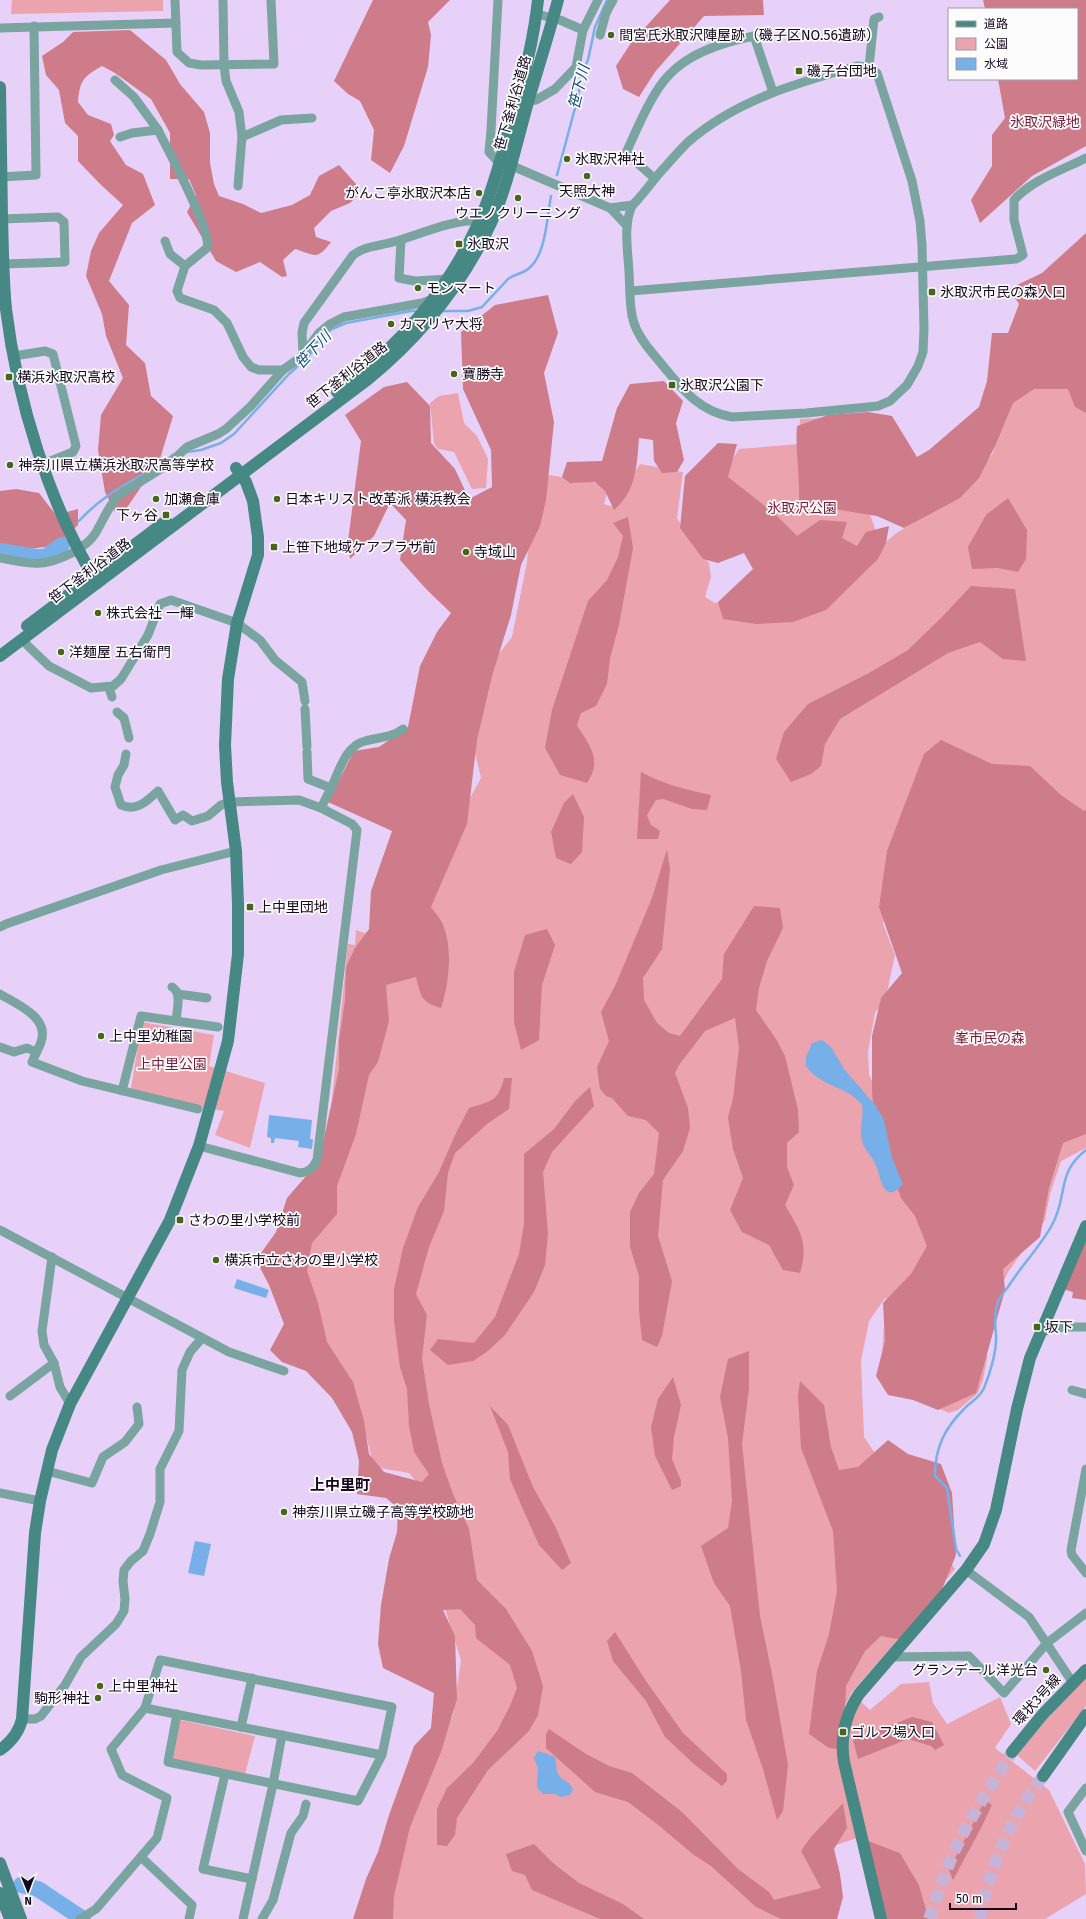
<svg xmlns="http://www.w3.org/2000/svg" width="1086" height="1919" font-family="'Fira Sans','Noto Sans JP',sans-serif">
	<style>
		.green { fill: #eba3ad }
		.forest { fill: #ce7c89 }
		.water { fill: #77afe8 }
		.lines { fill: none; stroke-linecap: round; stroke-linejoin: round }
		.stream { stroke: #77afe8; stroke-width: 2.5 }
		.river { stroke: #77afe8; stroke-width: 16 }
		.secondary-tunnel { stroke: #c8b3d8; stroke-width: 12; stroke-dasharray: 12 6; stroke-linecap: butt }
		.street { stroke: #7aa4a0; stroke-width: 9 }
		.secondary { stroke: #458884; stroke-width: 12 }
		.poi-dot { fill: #46661c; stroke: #fcfcfc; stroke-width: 1.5 }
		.labels { text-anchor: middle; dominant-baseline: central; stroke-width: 3.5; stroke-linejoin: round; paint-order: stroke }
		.poi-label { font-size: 14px; fill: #15071e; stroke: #fcfcfc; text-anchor: start }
		.street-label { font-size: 14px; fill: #15071e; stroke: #fcfcfc }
		.park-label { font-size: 14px; fill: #7c1b35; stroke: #fcfcfc }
		.water-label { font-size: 15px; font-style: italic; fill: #124e82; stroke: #fcfcfc }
		.neighbourhood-label { font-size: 15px; font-weight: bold; fill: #15071e; stroke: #fcfcfc }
	</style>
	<rect width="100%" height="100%" fill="#e7d1f9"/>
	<g class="green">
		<path d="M12 0H163V11L11 14Z"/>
		<path d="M1045 372 1062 378 1086 406V822L899 855 883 924 895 955 886 997 875 1013 868 1052 869 1075 896 1128 1086 889V1148L1061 1161 1050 1194 1045 1220 1008 1272 986 1318 987 1359 983 1380 978 1393 958 1410 949 1413 880 1382 886 1297 869 1321 861 1361 864 1437 955 1569 895 1643 852 1692 843 1709 857 1838 830 1847 833 1919H382L405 1823 453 1715 461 1660 442 1599 427 1494 409 1473 374 1467 356 1395 333 1360 292 1249 325 1167 348 944 355 945 356 930 368 934 464 809 481 778 472 740 494 660 512 637 527 562 533 485 549 475 609 485 604 504 617 508 626 484 640 464 683 472 677 518 692 544 709 563 711 577 705 597 715 603 876 551 895 534 958 496 993 453 1002 408Z"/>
		<path d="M458 393 464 423 477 436 488 459 486 488 472 489 454 452 438 449 434 444 430 403 439 396Z"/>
		<path d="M823 418 851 457 878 538 834 566 735 537 727 468 739 449 799 444 800 419Z"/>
		<path d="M142 1022 214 1035 209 1066 265 1083 250 1148 215 1135 224 1111 130 1094Z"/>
		<path d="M1086 1677V1706L1035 1771 1017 1755 1055 1708Z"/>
		<path d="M929 1682 933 1703 947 1724 1000 1697 1011 1724 995 1748 1049 1790 1085 1864 1086 1894 1045 1919H929L919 1885 900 1853 866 1840 847 1757 850 1718 860 1701 870 1710 901 1684Z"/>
		<path d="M180 1720 255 1736 245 1774 173 1761Z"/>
	</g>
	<g class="forest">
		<path d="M373 0H450L428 22 431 35 428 67 404 146 390 173 371 160 374 130 360 101 348 94 334 81Z"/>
		<path d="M670 0H763L764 15 704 16 655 72 639 97 623 89 616 66 631 43Z"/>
		<path d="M983 0H1086V146L1032 176 980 223 971 200 992 166V135L1005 118 998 79H1077V9H985Z"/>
		<path d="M130 30 166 60 180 84 204 112 210 133V163L214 184 219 196 243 204 261 213 292 205 310 195 319 176 339 165 356 184 357 196 350 203 331 211 314 228 316 237 331 242C317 261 315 255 295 249L283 260 287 276 282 277 260 262 236 272 216 261 187 212 196 195 189 179H170V133L151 99 115 73 102 66C83 77 80 80 78 102L88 115 111 124 114 135 110 141 126 165 143 174 155 205 132 223 109 281 129 305 126 345 145 363 151 396 173 416 160 459 126 509 115 512 105 492 98 450 101 415 123 378 106 336 102 314 86 276 91 251 99 233 123 205 100 184 78 161V136L65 123 59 90 46 75 42 56 63 42 73 32Z"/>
		<path d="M1086 233V413L1075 407 1068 389H1034L1013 403 995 446 979 478 960 498 904 528 877 516 816 506 799 500C800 475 795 451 797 426L828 415 868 412 892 416 917 457 929 450 979 407 987 381 992 333H1008L1019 304 1009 289 1042 273Z"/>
		<path d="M548 295 558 333 544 373 554 422 546 500 540 526 521 565 511 615 492 676 477 740 467 824 431 907C435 913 441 919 443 925 453 948 449 985 441 1008 421 1002 421 997 416 977L386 985 389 1021 378 1062 369 1075 356 1134 337 1186V1214L312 1243 307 1271 318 1303 327 1342 353 1382 364 1421 369 1454 384 1472 422 1482 429 1474 414 1452 409 1426 407 1389 400 1367 394 1321V1289L403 1248 418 1207 439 1172 455 1135 469 1108C491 1101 498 1102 504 1078H512L509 1109 487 1124 455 1153 448 1173 444 1211 429 1247 416 1294 427 1315 422 1358 429 1404 442 1463 453 1494 469 1529 477 1580 506 1609 532 1651 543 1686 538 1715 529 1731 488 1770 457 1818 455 1835 447 1846 437 1845V1809L447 1788 473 1763 497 1731 510 1706 517 1688 510 1665 476 1638 475 1625 460 1609 443 1610 455 1636 457 1699 441 1752 410 1827 394 1896 393 1919H353L366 1879 378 1852 389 1815 414 1746 431 1728 434 1693 383 1668 378 1644 381 1605 389 1559 397 1532 398 1508 386 1498 357 1494 359 1461 352 1432 332 1398 306 1371 282 1362 270 1350 284 1324 269 1285 256 1260 276 1232 287 1198 319 1161 339 1069V1041L345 1000 346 967 355 948 369 929 371 891 392 831 328 802 354 751 379 747 408 727 420 666 437 632 451 613 427 590 400 560 406 520 390 503 374 536 350 559 348 541 361 441 345 415 384 387 407 382 430 406 431 443 455 469 469 499 492 487 491 450 463 389 461 332 495 305Z"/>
		<path d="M664 381 683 401 676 423 684 460 677 472 662 473 654 461 653 440 639 438C637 465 636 492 614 510L605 491 595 482 570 483 562 477 567 462 602 461 617 408 630 384Z"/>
		<path d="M718 443 737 444 728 477 775 514 797 536 820 520 847 522 842 538 857 546 866 532 889 526 886 543 878 559 826 610 793 622 756 624 723 619 718 602 753 569 744 553 718 563 703 559 680 528 685 476Z"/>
		<path d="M16 489 39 493 56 515 78 509V525L57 545 31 549 0 557V491Z"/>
		<path d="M1008 498 1027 530 1026 559 1018 572 998 568 972 569 968 547 986 515Z"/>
		<path d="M628 517 633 548 619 625 610 658 607 684 596 706 581 713 577 725C589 745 603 760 587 783L560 775 545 748 552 710 588 601 607 580 618 557 623 536 613 523Z"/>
		<path d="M971 586 1015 589 1026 661 1003 659 980 642 948 653 840 719 825 744 821 766 811 774 791 782 776 759 784 732 808 704 869 673 908 650 942 617Z"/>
		<path d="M941 740 992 764 1030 766 1061 795 1084 811 1086 810V1134L1063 1143 1049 1188 1040 1237 1003 1269 1005 1290 976 1393 938 1410 913 1400 888 1395 876 1376 885 1341 883 1303 911 1274 927 1246 915 1216 901 1198 887 1159 876 1135 872 1092V1036L881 998 902 973 879 907 887 851 924 754Z"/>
		<path d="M641 772C663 784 687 790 711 795L707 810 692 809 663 799 656 800 647 815 651 825 660 831 658 839H637Z"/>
		<path d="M573 794 584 817 582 852 571 864 556 858 551 832 564 803Z"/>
		<path d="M667 849 670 870 662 949 643 978 644 1000 657 1023 669 1033 680 1036 722 979 724 954 754 906 780 908 783 928 767 961 759 988 756 1010 776 1039 785 1056 798 1110 799 1132 787 1143V1167L794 1185 785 1205C800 1231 809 1242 800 1273L783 1270 769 1245 742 1232 730 1210 743 1178 733 1149 728 1118 733 1098 739 1048 735 1018 705 1031 679 1065 675 1073 688 1108 690 1128 683 1151 663 1180 658 1236 672 1281 662 1336 657 1347 642 1340 639 1311V1276L630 1247V1212L639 1193 654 1174 659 1133 646 1120 628 1116 612 1098 606 1096 600 1089 597 1067 609 1041 601 1012 615 986 652 898Z"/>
		<path d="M547 929 555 945 542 985 539 1040 521 1050 514 1022V972L525 935Z"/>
		<path d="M590 1087 594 1106 552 1152 543 1172 548 1233 545 1265 534 1292 505 1335 488 1351 473 1361 448 1365 430 1350 438 1339 474 1343 495 1317 519 1254 524 1224V1154L554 1129 576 1100Z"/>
		<path d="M1086 1238V1300L1072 1298 1073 1292 1062 1289Z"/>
		<path d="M749 1351V1388L742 1444 760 1616 772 1674 788 1765 783 1811 777 1820 763 1769 746 1720 741 1671 730 1606 714 1583 701 1546 728 1528 732 1501 728 1438 720 1397 728 1359Z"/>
		<path d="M673 1377 681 1405 674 1437 672 1459 681 1481V1486L672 1490 655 1456 651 1427 658 1399Z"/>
		<path d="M800 1381 824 1405 831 1447 839 1470 858 1467 888 1440 908 1454 941 1464 952 1493 956 1555 938 1599 903 1640 881 1636 865 1651 846 1686 844 1729 837 1749 829 1748 809 1734 817 1671 829 1634 837 1591 833 1531 801 1448 798 1396Z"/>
		<path d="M490 1406 508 1425 533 1487 555 1526 571 1563 562 1570 539 1545 522 1507 510 1479 508 1452Z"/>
		<path d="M615 1632 646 1681 683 1733 727 1774V1781L722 1786 695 1765 665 1737 646 1701 613 1661 607 1641Z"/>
		<path d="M912 1717 932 1722 944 1745 935 1750 931 1746 908 1739 858 1759 853 1740Z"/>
		<path d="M549 1729 586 1754 609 1766 632 1773 682 1812 738 1869 769 1892 774 1900 821 1888 801 1851 810 1838 843 1803 847 1828 834 1849 840 1874 843 1897 837 1919H781L756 1907 711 1866 694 1855 657 1824 628 1802 595 1792 546 1748V1734Z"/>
		<path d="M985 1800 992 1805 981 1828 953 1880 949 1870Z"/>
		<path d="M866 1840 900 1853 919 1885 929 1919H885Z"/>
		<path d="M534 1844 553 1863 579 1883 623 1904 644 1919H600L532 1890 525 1875 512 1871 506 1854Z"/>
	</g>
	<g class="water">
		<path d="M822 1040 831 1047 844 1069 876 1106 884 1120 892 1158 903 1184C883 1207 881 1176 875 1163 870 1154 862 1147 861 1136 860 1125 864 1116 862 1105 848 1086 822 1088 806 1066V1057L812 1043Z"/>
		<path d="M269 1115 312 1120 310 1139H313L312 1149 298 1147 299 1141 275 1138 274 1143H271V1138L267 1137Z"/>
		<path d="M237 1279 269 1290 266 1298 234 1288Z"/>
		<path d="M195 1541 211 1544 204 1576 188 1573Z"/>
		<path d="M538 1751 555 1757C557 1764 555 1773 561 1778 566 1782 570 1782 573 1789L570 1795 561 1797 555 1794H543L539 1790 537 1786 538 1768 534 1758Z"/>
	</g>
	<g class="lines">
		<g class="stream">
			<path d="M557 175 578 97 582 73 588 60 595 27 607 0"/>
			<path d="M442 311H468L482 307 508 279C514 274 522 274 528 269 546 256 547 217 551 196"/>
			<path d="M187 452 201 450 221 443 234 434 289 374 308 357 324 335 332 329 346 323 411 311H419"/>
			<path d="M156 468 174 454"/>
			<path d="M79 521C98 500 120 487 144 474"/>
			<path d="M960 1556 956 1549 947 1488 935 1476C935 1448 944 1429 964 1409 972 1400 978 1400 984 1388 990 1374 997 1350 996 1335 995 1325 994 1315 997 1305 998 1299 1004 1292 1008 1287 1021 1266 1040 1247 1052 1225 1068 1197 1056 1173 1086 1150"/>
		</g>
		<g class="river">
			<path d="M0 551 36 557H45L62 545"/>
			<path d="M21 1885 38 1889 83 1919"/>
		</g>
		<g class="secondary-tunnel">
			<path d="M929 1919C939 1891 948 1862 962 1836 977 1807 995 1779 1012 1752"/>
			<path d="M980 1919C987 1882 1000 1844 1019 1812 1026 1799 1035 1788 1043 1776"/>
		</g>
		<g class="street">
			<path d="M175 0 177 52 189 63 201 65 274 64 271 0"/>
			<path d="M223 0 224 65 226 81 239 112 242 137"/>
			<path d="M498 0 491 130 489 152 499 163 517 168 610 208 627 226"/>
			<path d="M537 14 560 20 583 30"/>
			<path d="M0 28 176 23"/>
			<path d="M600 35 606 13 613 0"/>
			<path d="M857 66 869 67 877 73 912 181 920 221 922 245 924 329 923 352 918 366 907 385 890 401 878 406 806 413 732 417C695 411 677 382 654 355 627 324 631 311 629 272 628 251 623 226 632 206 634 203 638 200 640 197 649 187 656 176 665 167 672 159 680 150 688 142 736 100 797 83 857 66Z"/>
			<path d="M869 67 874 19 879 17"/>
			<path d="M115 80 134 97 158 130"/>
			<path d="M523 102 536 100 555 89 576 67 583 30 598 0"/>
			<path d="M120 137 132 133 158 130C168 150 212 231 207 248L185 266 177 291 180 298 214 310 227 323 243 357 251 367 259 370H283"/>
			<path d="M1 177 36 175 34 26"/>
			<path d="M654 178 626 153C636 131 652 92 669 75 690 52 724 42 754 36L773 92"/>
			<path d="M238 186 242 137 281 120 312 118"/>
			<path d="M610 208 633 205"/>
			<path d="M2 219 58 217 64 222 65 262 3 264"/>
			<path d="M401 240 399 278 415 281 448 279"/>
			<path d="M165 241 170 254 185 266"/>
			<path d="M630 291 1016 259 1023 255 1014 220V200C1032 180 1062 170 1086 158"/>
			<path d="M303 354 302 333 304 323 353 255C365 246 379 246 393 242 419 235 453 219 479 221"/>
			<path d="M14 356 45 351 53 354 76 446 73 452 43 464"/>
			<path d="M0 558C31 564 42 568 72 553 81 548 89 543 95 534 103 521 108 506 119 495L169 464 187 447 218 434 226 429 250 407 283 370 301 357 319 333 330 324 344 317 422 303 433 299"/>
			<path d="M24 638 27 645 49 666 91 688 113 686 121 679 148 635 160 604 171 600 237 623 260 640 275 660 302 682 305 701"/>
			<path d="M110 691 112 697"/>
			<path d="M305 709 307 747"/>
			<path d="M117 712 124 718 129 738"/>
			<path d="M307 752 308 779 331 788 321 808"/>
			<path d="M126 754 124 765 118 775 115 787 121 805C137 812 147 801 158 791L175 820 183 815 192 821 208 816 221 805 230 802 299 800 321 808 352 824 357 830 317 1160C313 1168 309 1172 300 1173L199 1146"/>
			<path d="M331 788C339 772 345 746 365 741 379 737 391 738 403 729"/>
			<path d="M0 927 6 924 161 870 236 851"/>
			<path d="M172 987C182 992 177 1010 176 1020"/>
			<path d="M0 994C16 1004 50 1017 41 1042 39 1048 35 1055 32 1062L82 1081 198 1109"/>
			<path d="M178 994 207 998"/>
			<path d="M0 1047 14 1052 27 1048 36 1052"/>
			<path d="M122 1091 141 1016 218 1027"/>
			<path d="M0 1230 229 1352 284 1371"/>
			<path d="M52 1257 42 1331 44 1345 54 1363 60 1387 70 1404"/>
			<path d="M1040 1332 1063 1327H1086"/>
			<path d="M1072 1390 1086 1394"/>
			<path d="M10 1396 54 1363"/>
			<path d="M1086 1469 1071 1550 1072 1555 1086 1573"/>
			<path d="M47 1471 92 1483 103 1457 125 1442 139 1424 137 1407"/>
			<path d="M0 1493 40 1501"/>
			<path d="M966 1570 1029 1617 1073 1683"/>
			<path d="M890 1657 969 1656 1004 1693 1047 1643 1086 1613"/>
			<path d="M177 1714 168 1762 358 1801 382 1755 392 1707 160 1660 145 1708C224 1723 303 1739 382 1755"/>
			<path d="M22 1719H35L41 1716 65 1685 81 1657 116 1624 124 1611 125 1599 123 1581 124 1570 131 1561 143 1551 150 1534 160 1502V1469L179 1431 182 1370 190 1352 202 1338"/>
			<path d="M241 1727 252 1678"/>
			<path d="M225 1774 203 1869 252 1879"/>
			<path d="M1086 1788 1068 1812 1086 1851"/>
			<path d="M141 1857 192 1905 189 1919"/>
			<path d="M80 1919 96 1909 157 1838 167 1798 122 1775 111 1749 145 1708"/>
			<path d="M243 1919 273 1784 282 1735"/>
			<path d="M262 1919 273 1900 291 1833 303 1816 306 1804"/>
		</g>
		<g class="secondary">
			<path d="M0 87C1 131 1 174 2 218 3 248 3 279 6 309 17 400 49 504 97 583"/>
			<path d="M337 392C400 345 446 294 479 222 492 193 500 161 509 130 522 87 533 45 538 0"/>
			<path d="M27 626 166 521"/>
			<path d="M0 656 367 380C420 337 462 285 491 223 508 185 517 141 528 102 538 68 549 34 558 0"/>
			<path d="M0 1750C11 1742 19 1733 22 1719L35 1533 40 1501 52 1450 70 1404 170 1220 199 1146 228 1041 238 954V904L236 851 227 782 225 745 228 679 237 623 258 555V537L253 501 246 482 236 468"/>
			<path d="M1012 1752 1043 1714 1086 1670"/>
			<path d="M1043 1776 1086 1715"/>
			<path d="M0 1863 21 1919"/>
			<path d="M0 1893 10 1919"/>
			<path d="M881 1919 844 1762C840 1738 846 1714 859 1694L966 1570 984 1544 996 1510 1017 1409 1030 1358 1086 1226"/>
		</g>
	</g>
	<g class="poi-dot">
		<circle cx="611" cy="35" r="4"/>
		<rect x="795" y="67" width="8" height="8" rx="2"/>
		<circle cx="567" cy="159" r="4"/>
		<circle cx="587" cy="176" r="4"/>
		<circle cx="479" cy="193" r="4"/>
		<circle cx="518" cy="198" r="4"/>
		<rect x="455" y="240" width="8" height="8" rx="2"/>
		<circle cx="418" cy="288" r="4"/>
		<rect x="928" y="288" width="8" height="8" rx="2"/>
		<circle cx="391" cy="324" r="4"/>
		<circle cx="454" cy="374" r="4"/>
		<rect x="5" y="373" width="8" height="8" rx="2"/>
		<rect x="668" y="381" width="8" height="8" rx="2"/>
		<circle cx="10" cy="465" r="4"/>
		<circle cx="156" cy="499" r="4"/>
		<circle cx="277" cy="499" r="4"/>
		<rect x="162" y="511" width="8" height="8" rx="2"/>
		<rect x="270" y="543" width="8" height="8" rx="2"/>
		<circle cx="466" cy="552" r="4"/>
		<circle cx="98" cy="613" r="4"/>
		<circle cx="61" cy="652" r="4"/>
		<rect x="246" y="903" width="8" height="8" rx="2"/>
		<circle cx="101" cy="1036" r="4"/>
		<rect x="176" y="1216" width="8" height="8" rx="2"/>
		<circle cx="216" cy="1260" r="4"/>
		<rect x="1033" y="1323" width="8" height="8" rx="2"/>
		<circle cx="284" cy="1512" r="4"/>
		<circle cx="1046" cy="1670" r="4"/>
		<circle cx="100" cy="1686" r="4"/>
		<circle cx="98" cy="1698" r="4"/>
		<rect x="839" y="1728" width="8" height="8" rx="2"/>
	</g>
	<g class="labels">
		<g class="poi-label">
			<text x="619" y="35">間宮氏氷取沢陣屋跡（磯子区NO.56遺跡）</text>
			<text x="807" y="71">磯子台団地</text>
			<text x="575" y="159">氷取沢神社</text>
			<text x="587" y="191" text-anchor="middle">天照大神</text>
			<text x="471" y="193" text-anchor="end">がんこ亭氷取沢本店</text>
			<text x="518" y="213" text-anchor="middle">ウエノクリーニング</text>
			<text x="467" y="244">氷取沢</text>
			<text x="426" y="288">モンマート</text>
			<text x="940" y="292">氷取沢市民の森入口</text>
			<text x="399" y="324">カマリヤ大将</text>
			<text x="462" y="374">寶勝寺</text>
			<text x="17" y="377">横浜氷取沢高校</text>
			<text x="680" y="385">氷取沢公園下</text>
			<text x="18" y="465">神奈川県立横浜氷取沢高等学校</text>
			<text x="164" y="499">加瀬倉庫</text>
			<text x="285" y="499">日本キリスト改革派 横浜教会</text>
			<text x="158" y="515" text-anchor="end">下ヶ谷</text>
			<text x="282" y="547">上笹下地域ケアプラザ前</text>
			<text x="474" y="552">寺域山</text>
			<text x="106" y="613">株式会社 一輝</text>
			<text x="69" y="652">洋麺屋 五右衛門</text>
			<text x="258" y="907">上中里団地</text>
			<text x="109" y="1036">上中里幼稚園</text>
			<text x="188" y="1220">さわの里小学校前</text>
			<text x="224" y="1260">横浜市立さわの里小学校</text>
			<text x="1045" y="1327">坂下</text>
			<text x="292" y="1512">神奈川県立磯子高等学校跡地</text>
			<text x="1038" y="1670" text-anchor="end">グランデール洋光台</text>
			<text x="108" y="1686">上中里神社</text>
			<text x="90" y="1698" text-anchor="end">駒形神社</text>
			<text x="851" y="1732">ゴルフ場入口</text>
		</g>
		<g class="street-label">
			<text transform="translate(513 103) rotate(-74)">笹下釜利谷道路</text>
			<text transform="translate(347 375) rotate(-38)">笹下釜利谷道路</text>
			<text transform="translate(90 571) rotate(-37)">笹下釜利谷道路</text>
			<text transform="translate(1037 1700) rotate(-48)">環状3号線</text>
		</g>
		<g class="park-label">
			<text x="1045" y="122">氷取沢緑地</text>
			<text x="802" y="508">氷取沢公園</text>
			<text x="990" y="1038">峯市民の森</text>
			<text x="172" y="1064">上中里公園</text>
		</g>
		<g class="water-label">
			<text transform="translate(579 87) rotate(-76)">笹下川</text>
			<text transform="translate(313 350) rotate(-47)">笹下川</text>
		</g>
		<g class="neighbourhood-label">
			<text x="340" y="1485">上中里町</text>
		</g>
	</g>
	<rect x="948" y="8" width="130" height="72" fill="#fcfcfc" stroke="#a09aa3"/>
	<rect x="956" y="21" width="20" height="6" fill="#458884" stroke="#a09aa3"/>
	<text x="984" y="28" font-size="12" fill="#15071e">道路</text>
	<rect x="956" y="38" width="20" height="12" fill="#eba3ad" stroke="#a09aa3"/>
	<text x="984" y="48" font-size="12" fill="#15071e">公園</text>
	<rect x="956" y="58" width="20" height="12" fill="#77afe8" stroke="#a09aa3"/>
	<text x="984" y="68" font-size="12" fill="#15071e">水域</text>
	<g transform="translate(28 1891) rotate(179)" stroke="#fcfcfc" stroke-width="3" paint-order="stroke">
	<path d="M0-3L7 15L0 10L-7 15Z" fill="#15071e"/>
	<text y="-6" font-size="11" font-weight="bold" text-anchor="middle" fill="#15071e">N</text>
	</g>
	<path d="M950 1903v6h66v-6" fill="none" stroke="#15071e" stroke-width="2"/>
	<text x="956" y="1903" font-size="12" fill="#15071e" stroke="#fcfcfc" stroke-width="3" paint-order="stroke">50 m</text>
</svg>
